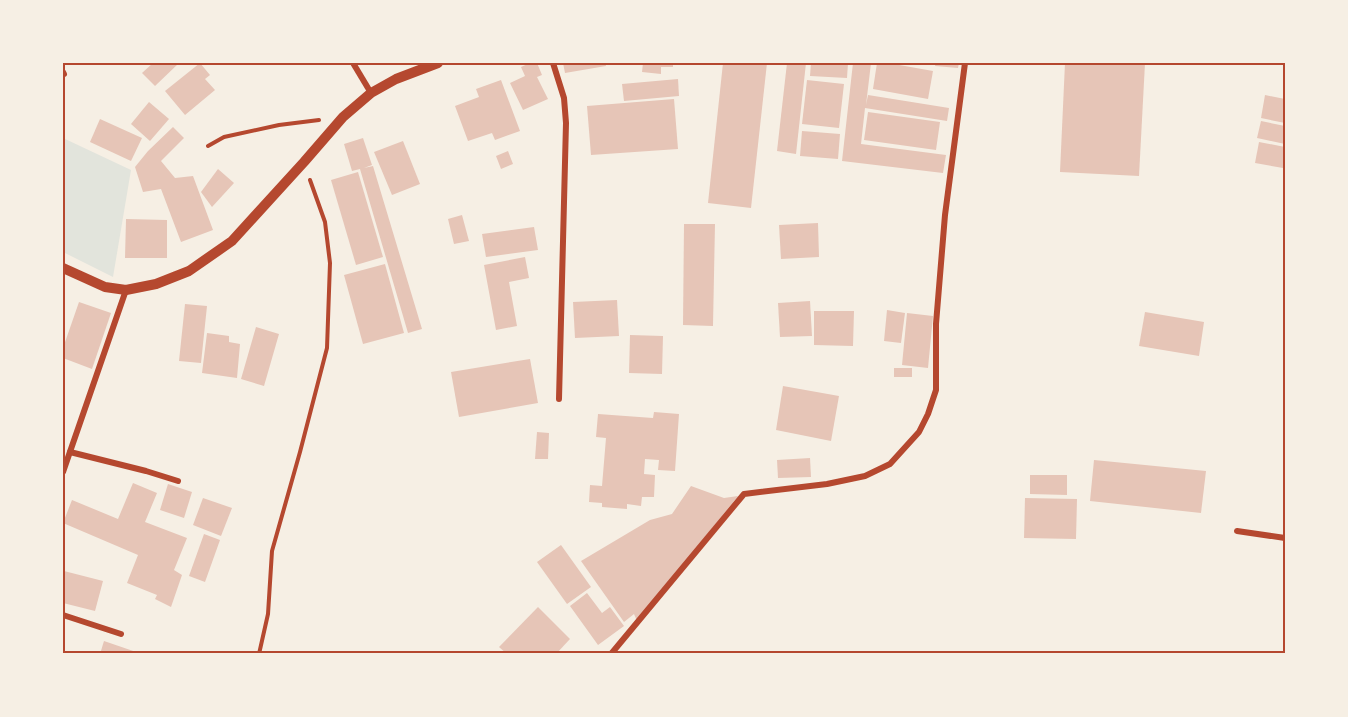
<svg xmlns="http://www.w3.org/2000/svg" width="1348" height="717" font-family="Manrope,sans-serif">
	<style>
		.green { fill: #e2e4dc }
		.building { fill: #e6c5b7 }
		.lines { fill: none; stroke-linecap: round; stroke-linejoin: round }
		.path { stroke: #b5482f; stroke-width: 4 }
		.minor { stroke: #b5482f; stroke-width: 6 }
		.tertiary { stroke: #b5482f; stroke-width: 10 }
		.neatline { fill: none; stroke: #b5482f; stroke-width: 2 }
	</style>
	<rect width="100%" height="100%" fill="#f6efe4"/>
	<path class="green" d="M63 138 131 170 113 277 63 252Z"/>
	<g class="building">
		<path d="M153 63H179L155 86 142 73Z"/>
		<path d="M200 63 210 75 205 79 215 90 185 115 165 91Z"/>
		<path d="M530 63H537L542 75 537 77 548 99 523 110 510 83 525 76 521 67Z"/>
		<path d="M563 63H605L606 66 565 73Z"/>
		<path d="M643 63H673V67H661V74L642 72Z"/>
		<path d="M723 63H767L751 208 708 203Z"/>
		<path d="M787 63H806L796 154 777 151Z"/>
		<path d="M811 63H848L847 78 810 76Z"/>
		<path d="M853 63H871L866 105 868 95 949 108 947 121 865 108 861 144 946 155 943 173 842 161Z"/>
		<path d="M877 63H888L933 71 928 99 873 89Z"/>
		<path d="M936 63H959L958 68 935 66Z"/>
		<path d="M1065 63H1145L1139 176 1060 172Z"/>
		<path d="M678 79 679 96 624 101 622 84Z"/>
		<path d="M501 80 520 131 495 140 492 133 468 141 455 106 479 97 476 89Z"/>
		<path d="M807 80 844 84 839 128 802 124Z"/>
		<path d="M1265 95 1285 99V123L1261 118Z"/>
		<path d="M674 99 678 149 591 155 587 106Z"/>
		<path d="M149 102 169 119 150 141 131 124Z"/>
		<path d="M868 112 940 122 936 150 864 140Z"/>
		<path d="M100 119 142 138 131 161 90 142Z"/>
		<path d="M1261 121 1285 126V144L1257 138Z"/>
		<path d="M173 127 184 138 161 161 175 178 193 176 213 230 181 242 161 189 143 192 135 167 148 151Z"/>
		<path d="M802 131 840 134 838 159 800 156Z"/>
		<path d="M363 138 372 165 364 168 373 166 422 329 408 333 360 169 352 171 344 144Z"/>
		<path d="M403 141 420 184 392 195 374 152Z"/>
		<path d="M1259 142 1285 147 1283 168 1255 163Z"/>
		<path d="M508 151 513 164 501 169 496 156Z"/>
		<path d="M218 169 234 183 212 207 201 192Z"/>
		<path d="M358 172 383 257 356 265 331 180Z"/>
		<path d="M462 215 469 241 454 244 448 219Z"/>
		<path d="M126 219 167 220V258H125Z"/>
		<path d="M818 223 819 257 781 259 779 225Z"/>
		<path d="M684 224H715L713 326 683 325Z"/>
		<path d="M534 227 538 250 486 257 482 234Z"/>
		<path d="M525 257 529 278 509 282 517 326 496 330 484 265Z"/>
		<path d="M385 264 404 333 363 344 344 275Z"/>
		<path d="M617 300 619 336 575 338 573 302Z"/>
		<path d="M810 301 812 336 780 337 778 303Z"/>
		<path d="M79 302 111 313 92 369 63 358V348Z"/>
		<path d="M185 304 207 306 201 363 179 361Z"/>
		<path d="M887 310 905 313 901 343 884 341Z"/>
		<path d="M814 311H854L853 346 814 345Z"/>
		<path d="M1145 312 1204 322 1199 356 1139 346Z"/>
		<path d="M907 313 933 316 928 368 902 365Z"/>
		<path d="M256 327 279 334 264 386 241 379Z"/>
		<path d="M207 333 229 336V342L240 344 237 378 202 373Z"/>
		<path d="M630 335 663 336 662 374 629 373Z"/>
		<path d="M530 359 538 403 459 417 451 372Z"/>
		<rect x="894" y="368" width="18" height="9"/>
		<path d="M783 386 839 396 831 441 776 430Z"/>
		<path d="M654 412 679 414 675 471 658 470 659 460 645 459 644 474 655 475 654 497H642L641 506 627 504V509L602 507V503L589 502 590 485 602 486 606 438 596 437 598 414 653 418Z"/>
		<path d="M537 432 549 433 548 459H535Z"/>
		<path d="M810 458 811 477 778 478 777 460Z"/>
		<path d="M1094 460 1206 471 1201 513 1090 501Z"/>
		<path d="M1030 475H1067V495L1030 494Z"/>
		<path d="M133 483 157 493 145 522 187 538 174 570 182 575 171 607 155 599 157 595 127 583 138 555 63 523 72 500 118 519Z"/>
		<path d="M168 484 192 492 184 518 160 510Z"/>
		<path d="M691 486 724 498 738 496 637 621 634 614 624 622 581 561 650 520 672 514Z"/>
		<path d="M203 498 232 508 221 536 193 525Z"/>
		<path d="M1025 498 1077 499 1076 539 1024 538Z"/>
		<path d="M204 534 220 540 205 582 189 576Z"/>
		<path d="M561 545 591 587 567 604 537 562Z"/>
		<path d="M64 571 103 581 95 611 63 603Z"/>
		<path d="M587 593 602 613 610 607 624 626 598 645 570 606Z"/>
		<path d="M538 607 570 639 556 654H507L499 647Z"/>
		<path d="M104 641 142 654H100Z"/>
	</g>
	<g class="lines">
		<g class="path">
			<path d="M208 146 224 137 279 125 319 120"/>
			<path d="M259 654 268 614 272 551 300 452 327 348 330 263 325 222 310 180"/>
		</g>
		<g class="minor">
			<path d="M353 63 371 93"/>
			<path d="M553 63 564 98 566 123 559 399"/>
			<path d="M63 72 64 74"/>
			<path d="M70 452 146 471 178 481"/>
			<path d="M63 472 126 290"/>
			<path d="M1237 531 1285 538"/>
			<path d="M63 615 121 634"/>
			<path d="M611 654 744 494 827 484 865 476 890 464 919 432 928 414 936 390V324L945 215 965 63"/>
		</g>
		<path class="tertiary" d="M63 268 105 287 126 290 156 284 189 271 232 241 304 162 343 117 371 93 396 79 438 63"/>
	</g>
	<rect width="1348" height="717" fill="none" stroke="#f6efe4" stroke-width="129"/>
	<rect x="64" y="64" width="1220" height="588" class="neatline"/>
</svg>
